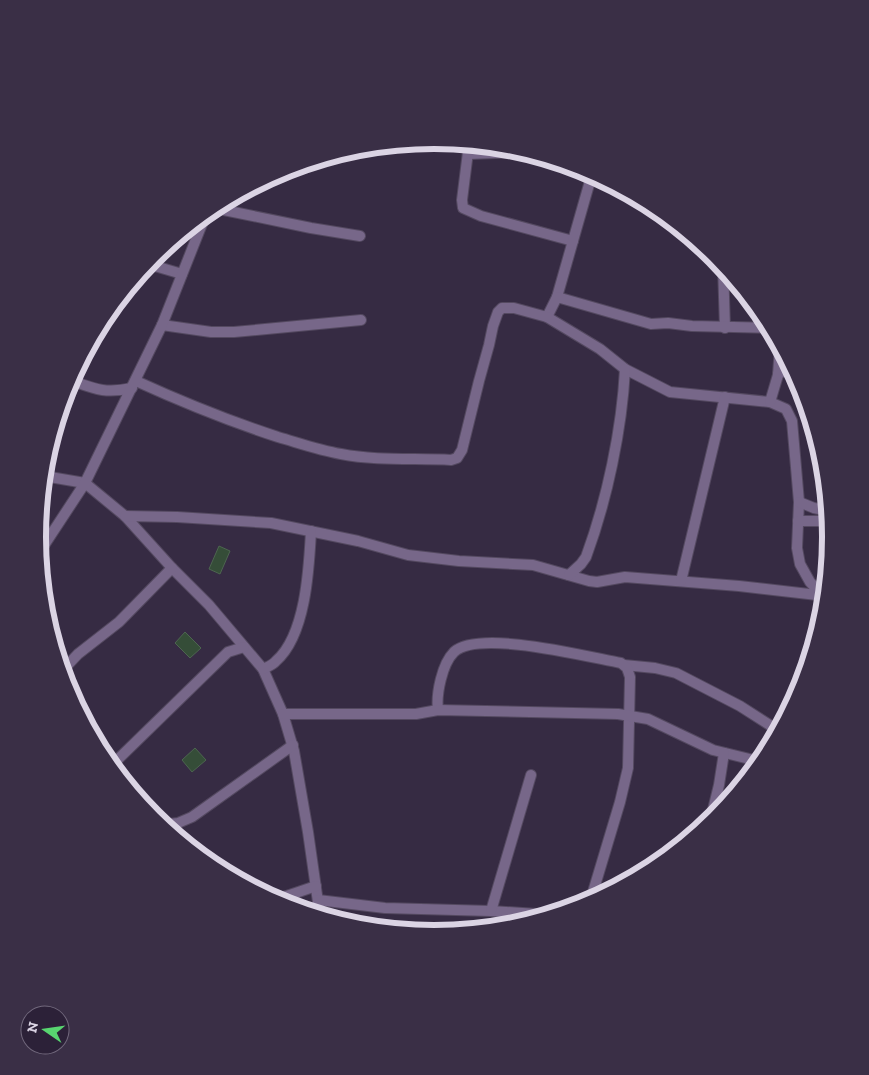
<svg xmlns="http://www.w3.org/2000/svg" width="869" height="1075" font-family="'Zilla Slab',serif">
	<style>
		.building { fill: #354d38; stroke: #4d6550 }
		.lines { fill: none; stroke-linecap: round; stroke-linejoin: round }
		.minor-casing { stroke: #544960; stroke-width: 12 }
		.minor { stroke: #776789; stroke-width: 10 }
		.rim { fill: none; stroke: #dbd4e4; stroke-width: 6 }
	</style>
	<rect width="100%" height="100%" fill="#362b43"/>
	<g class="building">
		<path d="M219 546 230 551 220 574 209 569Z"/>
		<path d="M185 632 201 648 190 658 175 643Z"/>
		<path d="M195 748 206 760 192 772 182 760Z"/>
	</g>
	<g class="lines">
		<g class="minor-casing">
			<g id="minor">
				<path d="M469 144 462 200 463 208 481 216 573 241"/>
				<path d="M468 154 524 152"/>
				<path d="M214 208 311 228 360 236"/>
				<path d="M148 264 182 274"/>
				<path d="M723 266 725 328"/>
				<path d="M557 297 592 174"/>
				<path d="M547 317 557 297 651 324 668 323 692 326 771 328"/>
				<path d="M162 325 211 332H234L361 320"/>
				<path d="M778 374 782 372 788 361"/>
				<path d="M70 380C95 389 105 394 132 388"/>
				<path d="M136 381C182 402 229 421 278 437 299 443 319 450 341 454 377 461 415 458 451 460L457 458 462 450 479 381 489 345 493 326 498 312 502 308H514L547 317 600 349 625 369 670 392 770 402 786 409 792 421 799 502 797 548 800 564 810 582 823 596"/>
				<path d="M770 402 778 375 780 346"/>
				<path d="M44 476 85 483 125 516 172 568 209 605 263 669 283 714 294 751 308 832 320 916"/>
				<path d="M799 502 814 508 829 511"/>
				<path d="M125 516 177 517 271 523 358 541 408 555 459 561 533 565 589 581 597 582 625 577 739 586 826 596"/>
				<path d="M798 521H821L830 519"/>
				<path d="M39 553 85 483 162 325 206 214"/>
				<path d="M569 575 581 564 586 557C607 500 622 429 625 369"/>
				<path d="M681 581 725 397"/>
				<path d="M624 665 655 668 676 673 740 706 779 731"/>
				<path d="M263 669C267 667 273 665 276 661 306 635 309 568 311 531"/>
				<path d="M62 671 78 654 119 622 172 568"/>
				<path d="M438 710C436 694 442 664 454 652 479 629 588 657 621 663L627 668 630 677 628 768 620 802 590 902"/>
				<path d="M283 714H416L438 710 618 714 648 719 713 750 762 762"/>
				<path d="M111 766 228 652 244 647"/>
				<path d="M710 822 719 785 724 753"/>
				<path d="M162 825 178 823 192 817 293 745"/>
				<path d="M275 900 316 886"/>
				<path d="M318 900 385 908 491 911 552 915"/>
				<path d="M491 911 531 775"/>
			</g>
		</g>
		<use href="#minor" class="minor"/>
	</g>
	<path d="M0 0H869V1075H0ZM46 537a388 388 0 1 1 776 0a388 388 0 1 1-776 0Z" fill="#3a2f46" fill-rule="evenodd"/>
	<path class="rim" d="M46 537a388 388 0 1 1 776 0a388 388 0 1 1-776 0Z"/>
	<g transform="translate(45 1030) rotate(283)"><circle r="24" fill="#2c2138" stroke="#72697d"/>
	<path d="M0-4L9 19L0 12L-9 19Z" fill="#58d570"/>
	<text y="-8" font-size="14" font-weight="bold" text-anchor="middle" fill="#dbd4e4">N</text>
	</g>
</svg>
